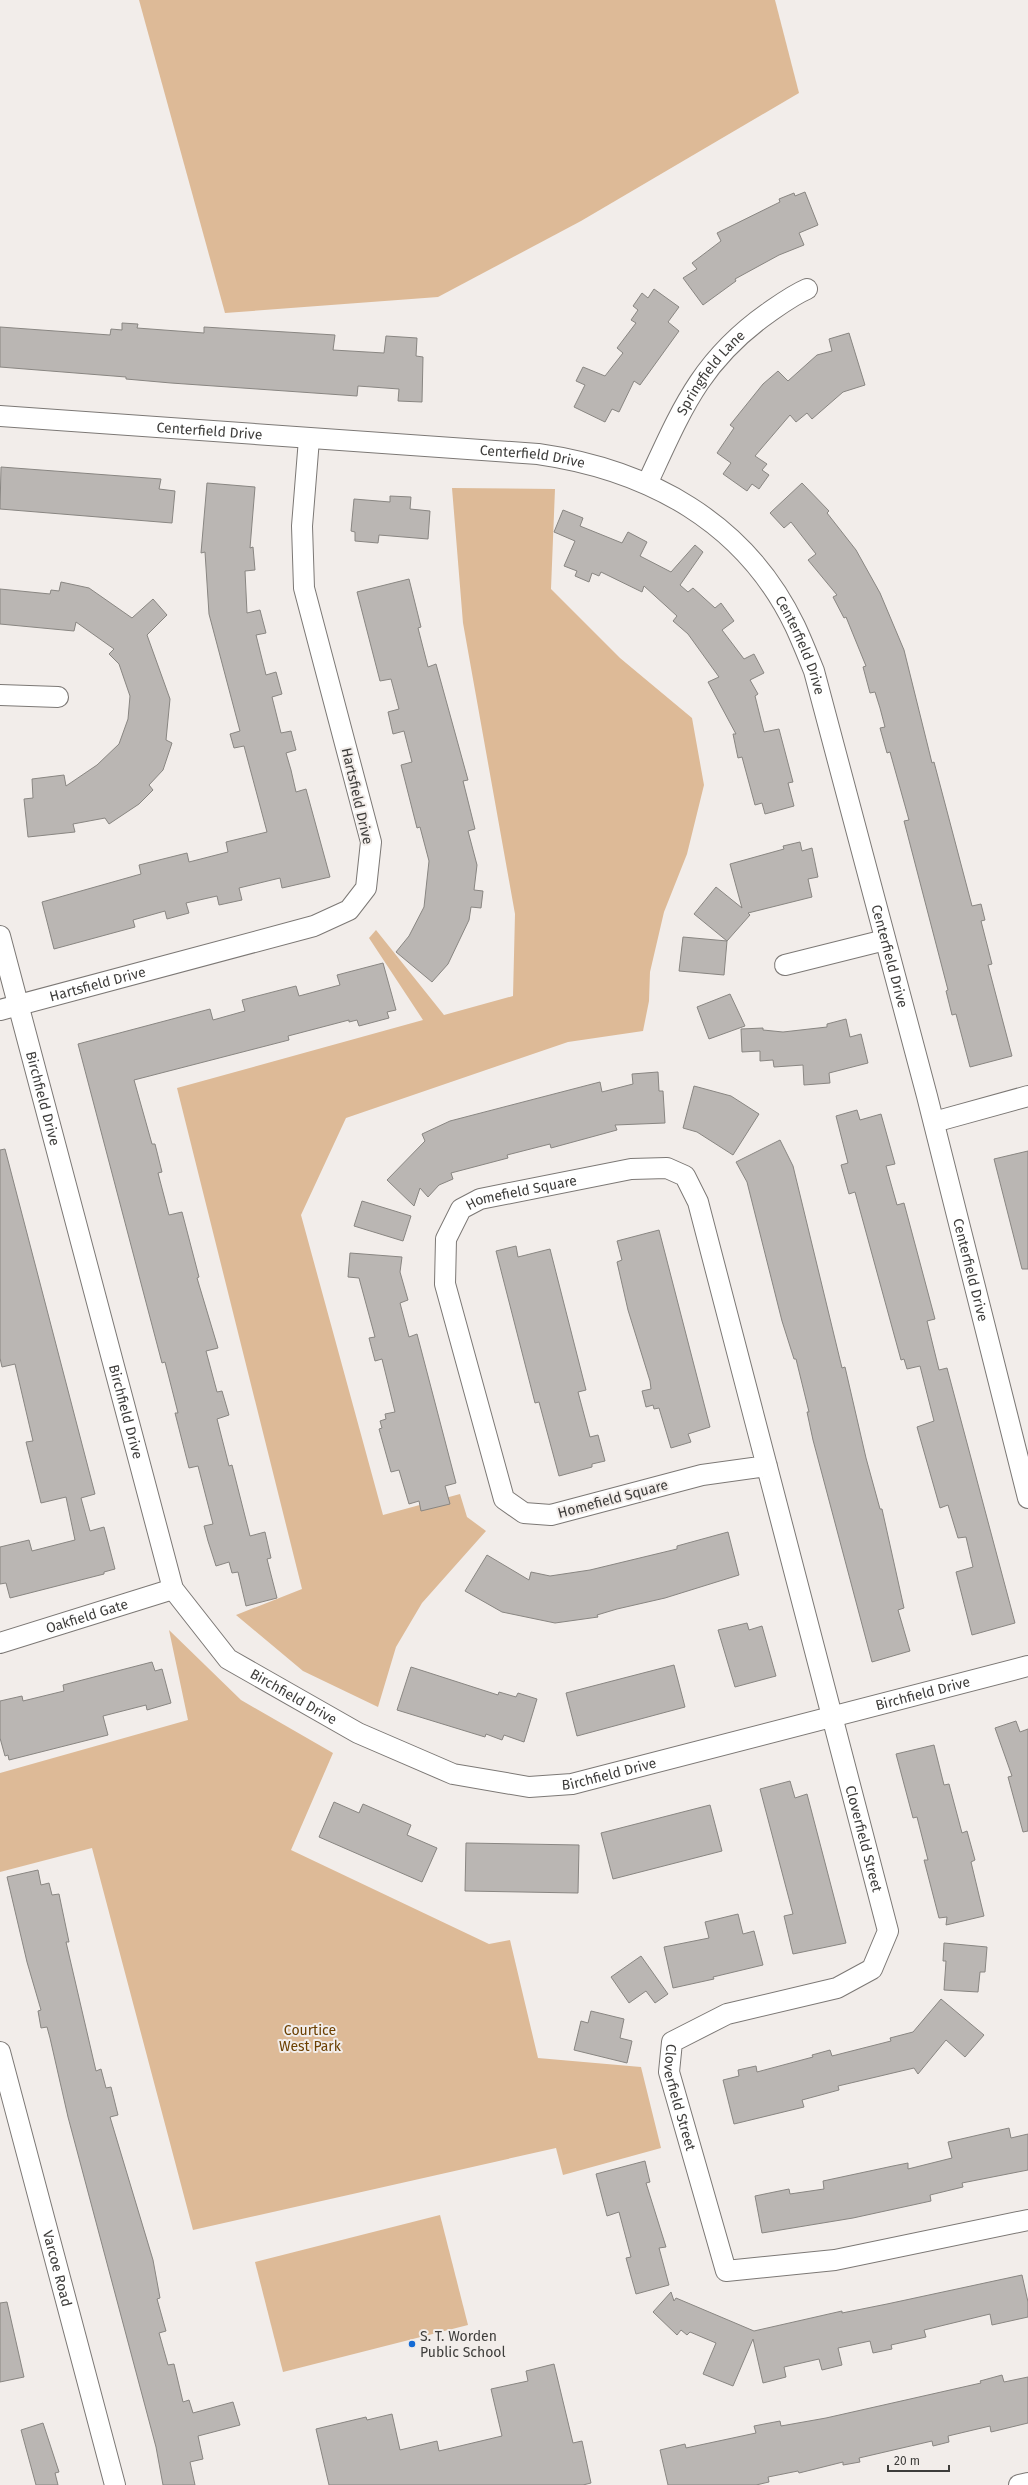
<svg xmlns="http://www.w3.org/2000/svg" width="1028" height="2485" font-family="'Fira Sans',sans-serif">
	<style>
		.green { fill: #ddba97 }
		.building { fill: #bab6b3; stroke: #898682 }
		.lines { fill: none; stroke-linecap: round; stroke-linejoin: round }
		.minor-casing { stroke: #7c7875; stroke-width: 22 }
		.minor { stroke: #fff; stroke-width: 20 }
		.poi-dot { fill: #156bd5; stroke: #f2edea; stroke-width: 1.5 }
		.labels { text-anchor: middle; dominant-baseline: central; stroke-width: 4; stroke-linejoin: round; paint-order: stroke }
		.street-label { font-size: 14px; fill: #3e3d3b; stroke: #f2edea }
		.park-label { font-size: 14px; fill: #6c4002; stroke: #f2edea }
		.poi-label { font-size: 14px; fill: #3e3d3b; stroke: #f2edea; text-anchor: start }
	</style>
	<rect width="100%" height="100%" fill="#f2edea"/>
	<g class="green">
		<path d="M139 0H775L799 93 581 221 438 297 225 313Z"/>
		<path d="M452 488 555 489 551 589 620 658 692 718 704 785 687 854 664 912 650 972 649 1001 643 1031 568 1042 346 1118 301 1215 383 1515 460 1494 467 1517 486 1531 422 1603 396 1647 378 1707 303 1671 236 1615 302 1589 177 1088 423 1020 369 938 376 930 444 1015 513 996 515 914 463 623Z"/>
		<path d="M169 1630 241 1700 333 1753 291 1850 489 1944 510 1940 538 2058 641 2067 661 2148 563 2175 556 2148 193 2230 92 1848 0 1872V1773L188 1720Z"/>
		<path d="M440 2215 468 2325 283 2372 255 2262Z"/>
	</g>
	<g class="building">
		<path d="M805 192 818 225 799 233 804 245 779 255 735 279 736 281 703 305 683 278 697 269 692 263 721 241 717 233 780 202 779 199 794 193 795 196Z"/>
		<path d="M654 289 679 307 668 322 679 331 640 385 634 381 619 412 612 409 605 422 574 407 585 385 576 381 583 367 605 376 623 353 617 348 636 323 631 320 638 310 633 306 642 293 648 298Z"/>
		<path d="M122 323 138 324 137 328 204 333V327L335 335 333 350 384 353 386 336 417 338 416 356 423 357 422 402 398 401 399 389 358 386 357 396 171 383 126 379V377L0 367V327L110 335 111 329 122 330Z"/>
		<path d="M849 333 865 385 843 392 812 419 807 413 796 422 790 415 755 456 767 464 762 470 769 475 759 489 752 484 747 491 723 474 731 463 717 453 734 428 730 425 763 384 778 371 788 381 817 355 832 351 829 339Z"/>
		<path d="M1 467 161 479 159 489 175 491 172 523 0 509Z"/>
		<path d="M207 483 255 487 250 548 253 547 255 570 245 571 247 613 260 610 266 633 256 635 266 675 276 672 282 694 272 697 281 733 291 731 296 750 286 753 291 770 296 792 306 789 330 877 282 888 280 878 239 888 242 900 219 905 217 896 186 903 189 913 167 919 165 911 133 920 135 927 54 949 42 902 141 874 139 865 187 853 189 862 228 852 226 842 267 832 244 746 234 748 230 734 240 731 209 614 205 552 201 553Z"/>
		<path d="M802 483 829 511 827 513 856 550 880 593 904 650 932 763 934 762 972 906 981 904 985 920 981 921 992 964 988 965 1012 1056 970 1067 956 1014 952 1015 946 991 948 990 904 821 909 820 890 752 887 753 880 728 885 727 880 708 875 692 870 693 863 667 866 666 846 617 844 618 833 597 837 595 808 560 816 554 791 522 784 528 770 513Z"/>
		<path d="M390 496 411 497 410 509 430 511 428 539 379 535 378 543 355 541V532L351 531 354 499 390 502Z"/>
		<path d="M563 510 583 518 580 526 622 543 628 532 647 542 640 556 671 572 695 545 703 552 680 585 688 592 693 588 715 608 721 603 734 621 722 630 744 659 754 654 764 673 750 680 758 694 755 696 764 732 779 729 793 782 788 783 794 806 765 814 762 803 755 805 742 757 738 758 733 734H736L708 682 719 677 688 634 673 621 677 616 644 586 642 592 601 572 599 576 592 573 589 582 575 576 577 571 564 566 575 541 554 532Z"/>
		<path d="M409 579 421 627 418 628 428 667 436 664 468 780 463 781 475 829 468 831 477 865 474 890 483 891 481 908 471 907 469 920 448 964 432 982 396 952 409 936 424 907 429 861 420 827 417 828 401 765 412 762 404 731 393 734 388 712 399 709 391 679 380 681 357 592Z"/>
		<path d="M61 582 89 588 132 618 153 599 167 615 147 635 170 699 166 740 172 743 163 770 149 785 153 790 139 804 109 824 105 818 73 824 75 832 28 837 24 799 33 798 32 779 64 775 66 786 97 765 119 744 128 719 130 696 119 664 109 654 114 649 76 622 74 631 0 624V589L50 594 51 590 59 591Z"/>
		<path d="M800 842 802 851 812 848 818 877 808 879 812 897 748 913 750 915 727 941 724 975 679 971 683 937 727 941 694 914 716 887 742 908 730 864 784 849 783 846Z"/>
		<path d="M383 963 396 1010 387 1012 389 1018 359 1026 357 1020 349 1022V1020L288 1036 289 1040 134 1080 152 1144H155L162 1172 158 1173 169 1215 182 1212 199 1277 197 1278 218 1348 206 1351 217 1392 222 1391 229 1415 217 1419 229 1466 232 1465 250 1536 265 1532 271 1558 267 1559 277 1598 246 1606 238 1572 232 1573 229 1562 216 1566 208 1541 204 1526 213 1524 198 1466 189 1468 175 1413H178L165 1362 162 1363 78 1044 210 1009 213 1020 245 1011 242 1000 296 986 299 996 340 985 337 975Z"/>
		<path d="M730 994 745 1026 709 1039 697 1007Z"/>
		<path d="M846 1019 850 1037 861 1034 868 1063 829 1073 830 1083 804 1085 803 1065 774 1067 773 1060 760 1061V1051L742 1052 741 1029 763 1028V1030L783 1032 827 1027V1024Z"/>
		<path d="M658 1072 659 1091H663L665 1123 615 1125 617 1130 551 1148 550 1144 507 1155 508 1158 451 1173 453 1179 439 1185 428 1197 420 1188 414 1206 387 1180 425 1141 422 1134 450 1121 600 1082 602 1092 633 1084 632 1074Z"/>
		<path d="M694 1086 731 1096 759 1114 733 1155 697 1132 683 1128Z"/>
		<path d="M857 1110 860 1120 881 1114 895 1164 886 1166 897 1205 904 1203 935 1319 927 1321 939 1370 947 1368 1015 1623 972 1635 956 1572 973 1567 966 1537 958 1538 948 1505 940 1508 917 1427 934 1421 920 1366 907 1369 904 1359 901 1360 855 1192 849 1194 841 1165 848 1163 836 1116Z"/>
		<path d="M780 1140 793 1166 842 1368 845 1367 866 1458 880 1509H882L904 1608 898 1610 910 1651 872 1662 813 1440 807 1412H809L796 1359H794L782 1321 747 1182 736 1162Z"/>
		<path d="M5 1149 95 1494 81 1498 90 1531 104 1527 115 1569 104 1572V1574L10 1598 6 1583 0 1584V1547L29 1540 32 1551 75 1540 66 1497 41 1503 26 1442 33 1441 15 1364 2 1367 0 1358V1150Z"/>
		<path d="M1028 1151V1269H1022L994 1159Z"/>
		<path d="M362 1201 411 1216 403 1241 354 1226Z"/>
		<path d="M659 1230 710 1427 688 1434 691 1442 671 1448 659 1408 654 1409 653 1405 646 1407 642 1391 651 1389 650 1381 628 1310 617 1262 622 1260 617 1241Z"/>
		<path d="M516 1246 518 1257 550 1249 586 1390 578 1392 590 1437 598 1435 605 1461 592 1464V1467L559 1476 539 1402 535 1403 496 1251Z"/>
		<path d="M350 1253 402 1257 400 1272 408 1300 400 1303 409 1337 417 1334 456 1483 445 1486 450 1504 421 1511 419 1501 409 1504 399 1470 391 1472 379 1429 382 1428 380 1421 386 1419 385 1414 395 1412 382 1359 375 1361 369 1338 375 1337 359 1278 348 1277Z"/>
		<path d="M728 1532 739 1575 665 1598 617 1609 597 1615 598 1617 555 1623 502 1612 465 1591 487 1555 529 1580 531 1572 550 1576 590 1570 677 1549V1546Z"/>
		<path d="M747 1623 749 1630 762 1626 776 1676 735 1687 718 1630Z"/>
		<path d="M152 1662 155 1671 162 1669 171 1703 147 1710 146 1705 103 1716 108 1735 9 1760 8 1755 5 1756 0 1738V1701L22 1696 23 1701 64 1691 63 1685Z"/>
		<path d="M674 1665 685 1707 577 1736 566 1693Z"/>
		<path d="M411 1667 498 1695 499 1692 516 1697 518 1693 537 1699 524 1742 504 1735 502 1740 486 1734 485 1737 397 1710Z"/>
		<path d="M1016 1721 1020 1732 1028 1729V1831L1023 1832 1008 1777 1012 1776 995 1728Z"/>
		<path d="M934 1745 944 1785 949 1784 962 1833 967 1831 975 1860 971 1862 984 1916 946 1925 947 1917 939 1918 924 1860H928L917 1817 913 1818 896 1754Z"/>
		<path d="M790 1781 795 1798 807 1794 846 1943 793 1954 784 1916 793 1914 760 1789Z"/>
		<path d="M334 1802 359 1813 363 1804 411 1825 407 1835 437 1848 422 1882 319 1837Z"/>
		<path d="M710 1805 722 1851 613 1879 601 1833Z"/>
		<path d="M466 1843 579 1845 578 1893 465 1891Z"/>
		<path d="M38 1870 41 1885 49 1883 52 1895 59 1894 69 1942H66L96 2071 101 2069 106 2088 111 2087 118 2115 110 2117 153 2260 160 2298 157 2299 166 2331 159 2333 168 2365 174 2364 183 2402 189 2400 193 2413 233 2402 240 2425 198 2436 203 2459 190 2462 195 2485H163L156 2447 68 2117 50 2038 47 2027 41 2028 38 2011 41 2010 27 1962 7 1877Z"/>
		<path d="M738 1914 743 1934 754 1931 763 1965 713 1977 714 1979 673 1988 664 1947 709 1938 705 1922Z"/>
		<path d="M944 1943 987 1947 985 1972H980L978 1992 944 1990 946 1961H943Z"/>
		<path d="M641 1956 668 1994 655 2003 646 1991 629 2003 611 1977Z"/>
		<path d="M941 1999 984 2035 965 2057 946 2040 918 2074 914 2068 838 2086 839 2090 802 2100 804 2107 734 2124 723 2080 739 2076 738 2070 756 2066 757 2072 813 2057 812 2055 830 2050 832 2056 891 2041 890 2038 913 2032Z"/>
		<path d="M591 2011 624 2019 620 2038 632 2041 627 2063 574 2050 581 2021 588 2023Z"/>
		<path d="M1009 2128 1011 2138 1028 2134V2170L962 2183 963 2187 930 2195 931 2201 853 2218 762 2233 755 2196 789 2189 790 2194 824 2189 823 2181 893 2166 908 2163V2169L952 2158 948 2142Z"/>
		<path d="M645 2161 650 2182 646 2183 666 2247 659 2248 669 2285 636 2294 626 2258 631 2257 619 2212 607 2216 596 2174Z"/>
		<path d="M1022 2275 1028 2302V2317L992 2325 990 2314 924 2330 926 2337 891 2345 892 2349 873 2353 870 2341 838 2348 842 2365 822 2370 819 2359 784 2367 786 2377 763 2383 753 2339 733 2386 703 2374 716 2343 690 2332 687 2335 681 2330 677 2335 653 2312 671 2292 674 2301 676 2298 754 2331 842 2311V2313L887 2304Z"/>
		<path d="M7 2302 24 2377 0 2382V2303Z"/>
		<path d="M554 2364 573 2443 582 2441 591 2483 583 2485H329L316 2429 366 2417 367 2420 392 2414 400 2450 437 2441 439 2451 502 2436 491 2389 528 2381 526 2371Z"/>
		<path d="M1002 2375 1004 2382 1028 2377V2423L991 2432 990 2426 948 2436 949 2442 933 2446 932 2441 859 2458 860 2462 843 2465V2462L799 2473 798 2471 768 2477 769 2482 756 2485H668L660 2450 685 2444 686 2448 756 2433 754 2426 780 2421 781 2426 826 2418 981 2383 980 2381Z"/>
		<path d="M43 2423 59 2472 55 2473 58 2485H36L21 2430Z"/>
	</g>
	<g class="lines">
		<g class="minor-casing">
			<g id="minor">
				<path id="s1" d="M0 416 538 454C649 470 745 522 795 626 802 641 808 656 814 671L927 1096 1028 1498"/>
				<path id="s2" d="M647 484C681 411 700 361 768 313 781 304 793 295 807 289"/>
				<path d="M0 695 58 697"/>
				<path id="s3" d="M0 936 173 1589 228 1659 358 1733 453 1774 529 1787 572 1784 1028 1666"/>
				<path d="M785 965 885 940"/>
				<path id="s4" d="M0 1010 314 926 349 910 366 888 371 842 304 588 302 526 309 439"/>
				<path d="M934 1122 1028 1096"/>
				<path id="s5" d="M767 1466 702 1475 551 1515 524 1513 504 1499 445 1284 446 1239 461 1209 480 1199 631 1169 667 1168 685 1176 698 1202 888 1931 872 1969 837 1988 727 2014 672 2042 669 2072 726 2271 835 2260 1028 2220"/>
				<path id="s6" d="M0 1643 173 1589"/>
				<path id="s7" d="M0 2052 115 2485"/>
				<path d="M1019 2485 1028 2483"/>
			</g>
		</g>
		<use href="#minor" class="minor"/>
	</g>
	<circle class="poi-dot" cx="412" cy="2344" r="4"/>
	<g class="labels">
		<g class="street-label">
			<text stroke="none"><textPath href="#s2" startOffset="129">Springfield Lane</textPath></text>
			<text stroke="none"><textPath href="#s1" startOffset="210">Centerfield Drive</textPath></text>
			<text stroke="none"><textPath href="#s1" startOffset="534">Centerfield Drive</textPath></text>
			<text stroke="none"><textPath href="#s1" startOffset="882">Centerfield Drive</textPath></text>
			<text transform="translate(357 796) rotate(77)">Hartsfield Drive</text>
			<text stroke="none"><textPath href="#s1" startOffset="1206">Centerfield Drive</textPath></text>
			<text stroke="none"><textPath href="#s4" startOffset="101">Hartsfield Drive</textPath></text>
			<text stroke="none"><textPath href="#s3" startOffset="168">Birchfield Drive</textPath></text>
			<text stroke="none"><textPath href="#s5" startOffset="638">Homefield Square</textPath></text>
			<text stroke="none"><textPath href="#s1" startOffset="1530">Centerfield Drive</textPath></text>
			<text stroke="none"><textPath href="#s3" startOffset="492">Birchfield Drive</textPath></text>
			<text transform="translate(613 1499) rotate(-15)">Homefield Square</text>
			<text stroke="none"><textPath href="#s6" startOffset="91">Oakfield Gate</textPath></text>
			<text stroke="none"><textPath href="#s3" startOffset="1500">Birchfield Drive</textPath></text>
			<text stroke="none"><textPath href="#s3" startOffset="840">Birchfield Drive</textPath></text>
			<text stroke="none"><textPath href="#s3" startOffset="1176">Birchfield Drive</textPath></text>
			<text stroke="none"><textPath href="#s5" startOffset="1493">Cloverfield Street</textPath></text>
			<text stroke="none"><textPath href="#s5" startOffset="1901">Cloverfield Street</textPath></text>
			<text stroke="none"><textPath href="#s7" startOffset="224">Varcoe Road</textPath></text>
		</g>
		<g class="park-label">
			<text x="310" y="2030">Courtice<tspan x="310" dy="16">West Park</tspan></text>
		</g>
		<g class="poi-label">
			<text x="420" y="2336">S. T. Worden<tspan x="420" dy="16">Public School</tspan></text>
		</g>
	</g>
	<path d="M888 2465v6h61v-6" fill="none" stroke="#3e3d3b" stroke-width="2"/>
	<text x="894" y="2465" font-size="12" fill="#3e3d3b" stroke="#f2edea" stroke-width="3" paint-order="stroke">20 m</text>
</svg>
